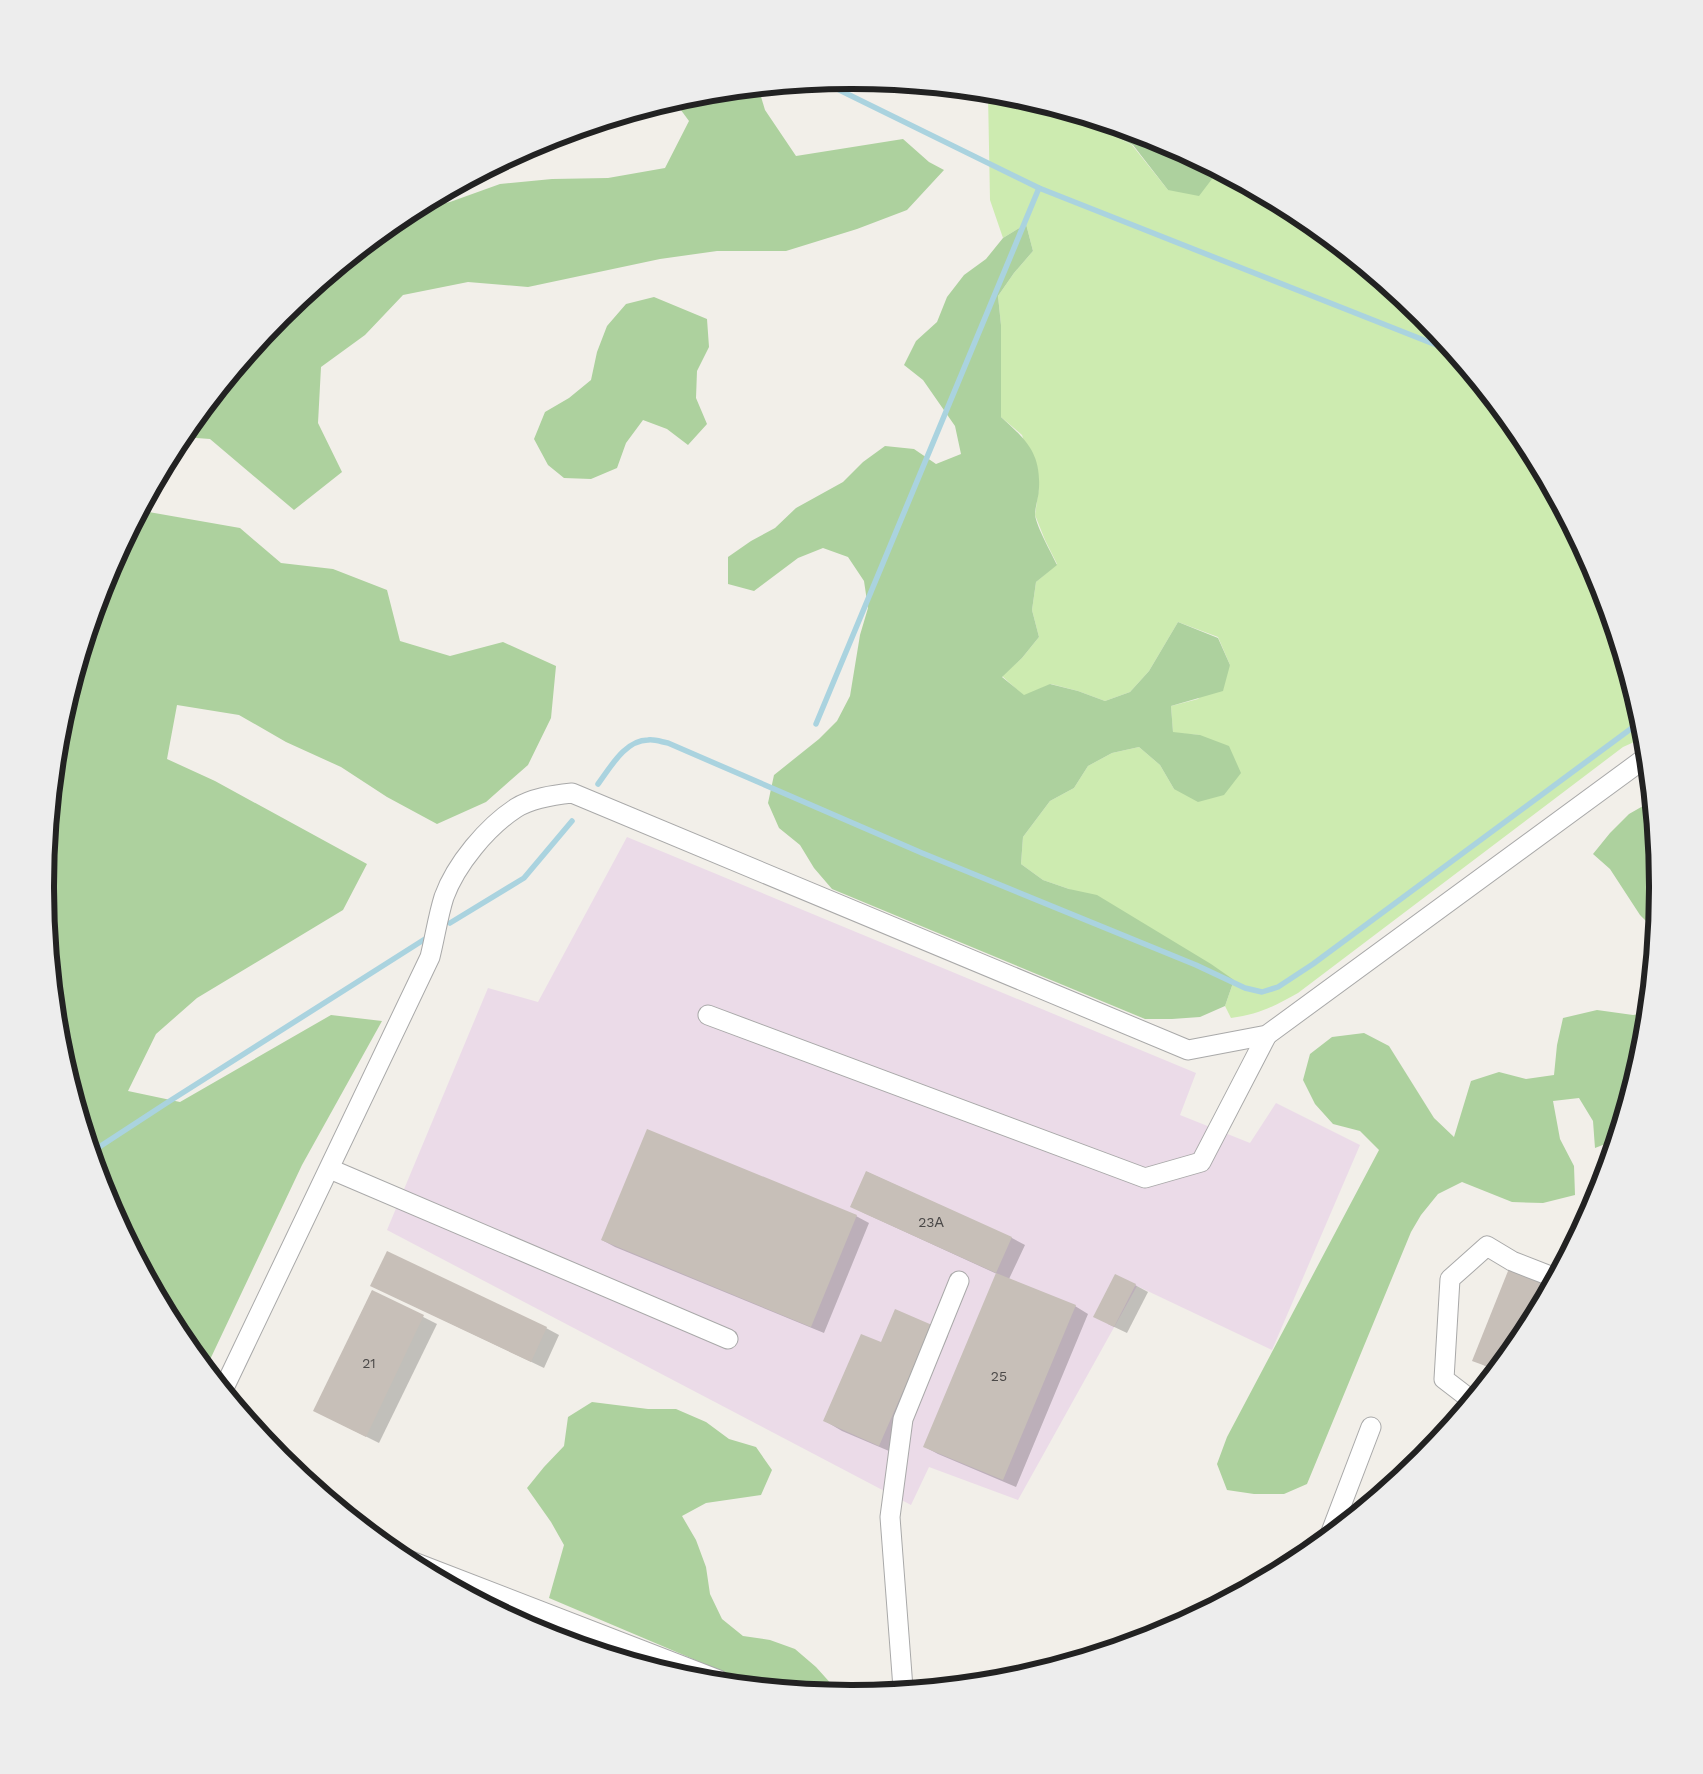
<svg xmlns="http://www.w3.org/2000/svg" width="1703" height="1774" font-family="'Work Sans',sans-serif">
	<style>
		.industrial { fill: #ebdbe8 }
		.grass { fill: #cdebb0 }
		.forest { fill: #add19e }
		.shadow { fill: #0003 }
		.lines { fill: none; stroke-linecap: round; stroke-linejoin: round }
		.stream { stroke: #aad3df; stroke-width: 5.5 }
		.building { fill: #c7bfb8 }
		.minor-casing { stroke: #a9a9a9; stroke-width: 21 }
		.minor { stroke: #fff; stroke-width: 19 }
		.labels { text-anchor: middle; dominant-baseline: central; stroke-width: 5; stroke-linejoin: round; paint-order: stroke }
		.number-label { font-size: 14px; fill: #4b4948 }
		.rim { fill: none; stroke: #222; stroke-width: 6 }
	</style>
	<rect width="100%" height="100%" fill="#f2efe9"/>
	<path class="industrial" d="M627 837 1196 1073 1180 1115 1250 1143 1276 1103 1360 1145 1272 1350 1137 1286 1018 1500 929 1467 911 1505 387 1230 488 988 538 1002Z"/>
	<path class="grass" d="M988 94 1009 96 1104 125 1109 133 1132 145 1168 190 1215 176 1211 169 1300 217 1422 317 1522 439 1597 579 1643 730V738L1623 747 1298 993C1273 1007 1259 1014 1231 1018L1225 1006 1234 980 1069 889 1043 880 1021 864 1023 837 1050 801 1074 788 1088 766 1112 753 1139 747 1160 765 1174 789 1200 735 1173 733 1171 706 1198 699 1230 665 1218 637 1178 622 1149 671 1130 692 1105 701 1078 691 1051 684 1024 696 1002 676 1022 658 1039 637 1032 610 1036 582 1057 564 1045 540 1035 515 1039 487 1022 435 1001 417V325L998 296 1014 273 1033 251 1026 224 1003 238 990 200Z"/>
	<g class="forest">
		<path d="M759 90 765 110 796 156 903 139 929 162 944 170 907 210 857 229 786 251H717L660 259 528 287 468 282 403 295 365 335 321 367 318 423 342 472 294 510 210 439 183 437 281 317 404 216 415 210 450 202 500 184 552 179 608 178 665 168 689 121 675 102 694 96Z"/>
		<path d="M1104 125 1160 142 1211 169 1215 175 1199 196 1168 190 1133 145 1109 133Z"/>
		<path d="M1026 224 1033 251 1014 273 998 296 1001 325V417C1025 439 1041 452 1039 488 1039 497 1035 506 1035 515 1037 528 1051 552 1057 565L1036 582 1032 610 1039 637 1022 658 1002 677 1024 695 1050 684 1078 691 1105 701 1130 692 1149 671 1178 622 1218 638 1230 665 1223 691 1171 706 1173 732 1200 735 1229 746 1241 773 1224 795 1198 802 1174 789 1160 765 1139 747 1112 753 1088 766 1074 788 1050 801 1023 837 1021 864 1043 880 1069 889 1097 895 1211 964 1234 980 1225 1006 1200 1017 1172 1019H1145L832 889 814 868 800 845 779 828 768 803 774 775 819 739 837 721 850 696 860 635 868 608 864 581 848 557 823 548 798 558 754 591 728 584V557L751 541 775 528 796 508 843 482 863 462 885 446 914 449 936 464 961 454 955 426 923 380 904 365 916 341 937 322 947 297 964 275 986 259 1003 238Z"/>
		<path d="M654 297 707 319 709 347 697 371 696 398 707 424 688 445 667 429 643 420 626 443 617 468 591 479 564 478 548 465 534 439 545 412 569 398 591 380 597 352 607 326 626 304Z"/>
		<path d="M143 511 240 528 281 563 333 569 387 590 400 641 450 656 503 642 556 666 551 718 528 765 486 802 437 824 387 797 341 767 286 742 239 715 177 705 167 759 215 781 367 864 343 910 197 998 156 1034 128 1091 180 1102 331 1015 382 1021 302 1165 207 1366 181 1335 106 1195 60 1044 45 887 61 729 107 578Z"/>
		<path d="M1650 802 1658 887 1654 929 1640 915 1610 869 1593 854 1610 833 1629 814Z"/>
		<path d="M1597 1010 1633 1015 1646 1013 1642 1045 1613 1141 1595 1148 1593 1121 1579 1098 1553 1101 1560 1139 1574 1166 1575 1195 1543 1203 1512 1202 1462 1182 1438 1194 1421 1215 1411 1232 1307 1484 1284 1494H1254L1227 1490 1217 1464 1227 1437 1379 1150 1360 1131 1333 1124 1315 1104 1303 1080 1310 1054 1332 1037 1364 1033 1389 1046 1434 1118 1454 1137 1471 1081 1499 1072 1526 1079 1554 1075 1557 1045 1563 1018Z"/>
		<path d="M592 1402 648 1409H676L706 1422 729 1439 756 1447 772 1470 761 1495 706 1503 682 1516 696 1540 706 1567 710 1594 722 1619 743 1636 770 1640 795 1649 816 1667 834 1687 844 1693 752 1684 549 1598 564 1545 551 1522 527 1488 544 1467 564 1446 568 1417Z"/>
	</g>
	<g class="shadow">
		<path d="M867 1172 1012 1238 1025 1245 1009 1279 1075 1306 1088 1314 1016 1487 938 1454 925 1447 997 1274 864 1213 851 1206Z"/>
		<path d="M856 1216 869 1223 824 1333 615 1247 602 1240Z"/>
		<path d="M1553 1278 1522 1335 1493 1370 1474 1360Z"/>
		<path d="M1135 1285 1148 1292 1127 1333 1108 1324Z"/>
		<path d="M372 1286 546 1328 559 1335 544 1368Z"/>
		<path d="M372 1291 437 1324 379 1443 315 1411Z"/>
		<path d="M931 1326 948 1336 896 1454 842 1431 825 1421 881 1344Z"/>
	</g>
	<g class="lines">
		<g class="stream">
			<path d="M825 83 1039 188 1449 350"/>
			<path d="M816 724 1039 188"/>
			<path d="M598 784C610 768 625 740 648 740 654 739 662 742 668 743L922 853 1196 965 1245 988 1262 992 1278 987 1313 964 1640 722"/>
			<path d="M450 923 524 878 572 821"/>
			<path d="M93 1151 165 1104 425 939"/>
			<path d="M194 1351 204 1355"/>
		</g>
	</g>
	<g class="building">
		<path d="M647 1129 857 1215 811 1327 601 1240Z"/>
		<path d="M866 1171 1012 1237 996 1273 1076 1305 1003 1480 923 1447 996 1273 850 1207Z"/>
		<path d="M387 1251 547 1327 531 1362 370 1286Z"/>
		<path d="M1512 1261 1553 1277 1522 1335 1494 1369 1472 1361Z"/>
		<path d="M1115 1274 1136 1284 1114 1327 1093 1317Z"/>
		<path d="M372 1290 424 1315 366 1437 313 1411Z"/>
		<path d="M895 1309 932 1325 879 1446 823 1421 861 1334 881 1342Z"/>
	</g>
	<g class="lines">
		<g class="minor-casing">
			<g id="minor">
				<path d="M708 1015 1145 1178 1201 1162 1267 1035"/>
				<path d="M330 1169 728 1339"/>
				<path d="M224 1388 430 957C435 937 438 916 444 897 456 864 487 827 516 808 532 798 553 795 572 793L1188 1050 1267 1035 1645 758"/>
				<path d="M1470 1399 1444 1379 1450 1279 1487 1246 1512 1261 1553 1277"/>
				<path d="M1331 1532 1371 1427"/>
				<path d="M406 1559 719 1680"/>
				<path d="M903 1688 890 1517 903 1419 959 1281"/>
			</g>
		</g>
		<use href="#minor" class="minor"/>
	</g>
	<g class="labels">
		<g class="number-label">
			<text x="931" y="1222">23А</text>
			<text x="369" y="1363">21</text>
			<text x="999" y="1376">25</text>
		</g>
	</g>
	<path d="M0 0H1703V1774H0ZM851 89H852A797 797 0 0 1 1649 886V888A797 797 0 0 1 852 1685H851A797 797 0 0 1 54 888V886A797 797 0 0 1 851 89Z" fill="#ededed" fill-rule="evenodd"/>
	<path class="rim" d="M851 89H852A797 797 0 0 1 1649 886V888A797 797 0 0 1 852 1685H851A797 797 0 0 1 54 888V886A797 797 0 0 1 851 89Z"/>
</svg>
